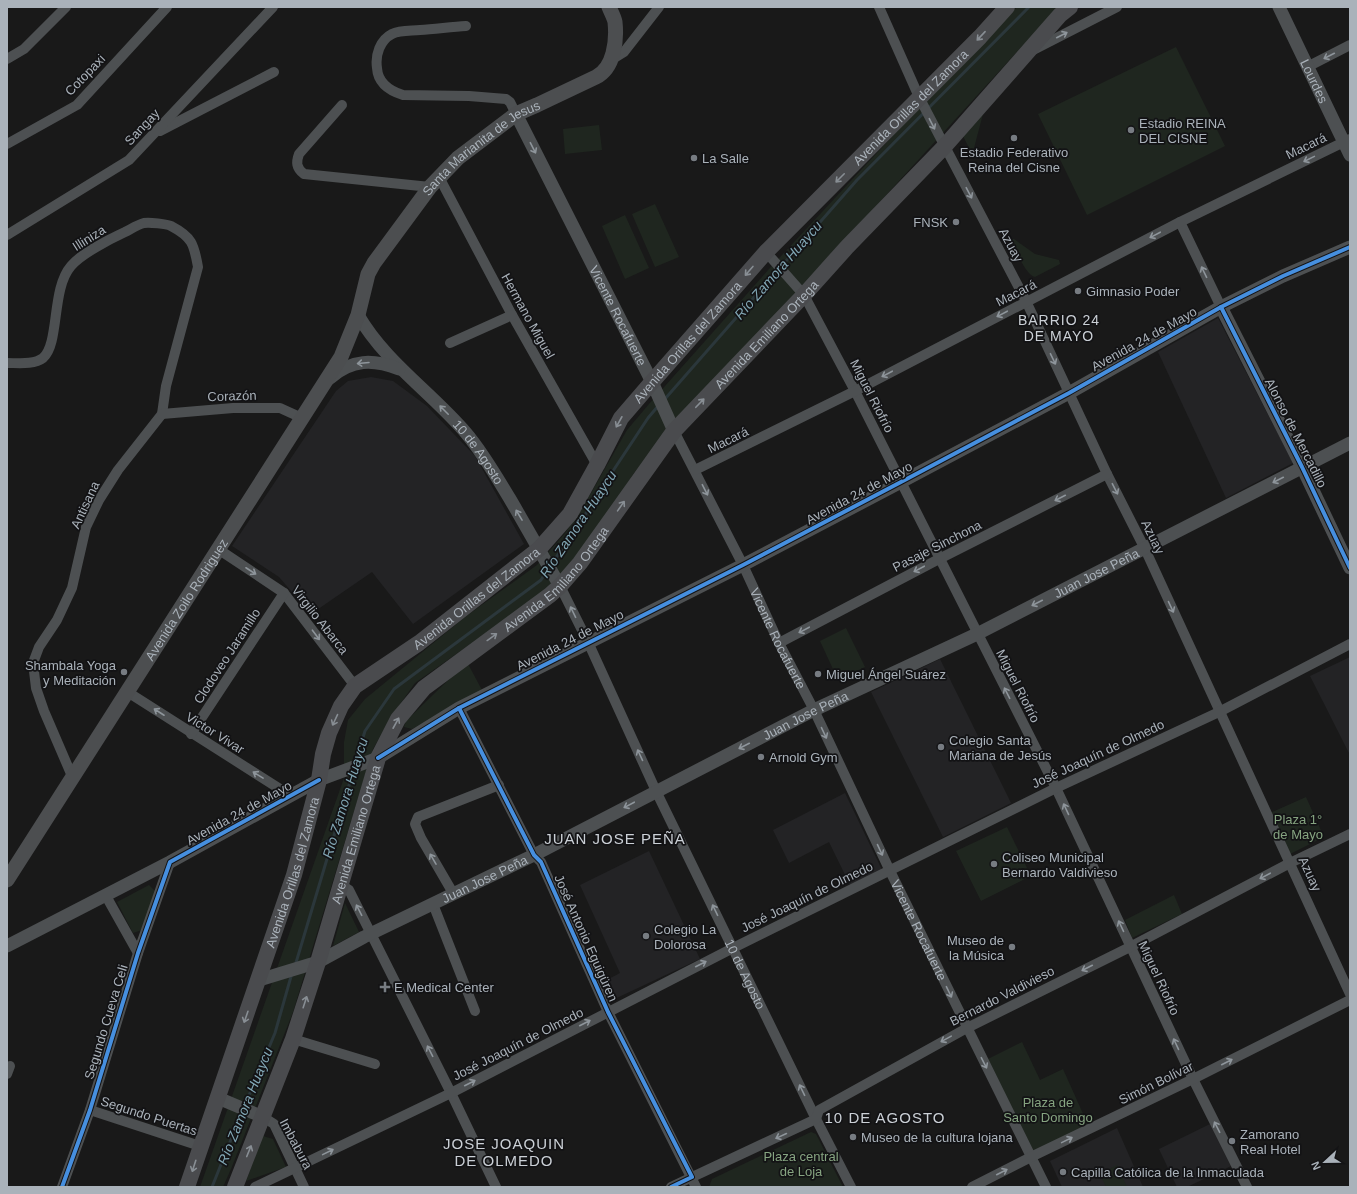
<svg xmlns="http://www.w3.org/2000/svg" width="1357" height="1194" font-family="Helvetica,sans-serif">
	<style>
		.built { fill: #232325 }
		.green { fill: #1f261f }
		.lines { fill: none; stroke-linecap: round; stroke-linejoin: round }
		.stream { stroke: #2b373b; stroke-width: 3 }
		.minor { stroke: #4d5052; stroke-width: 10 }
		.tertiary { stroke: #4d5052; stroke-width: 13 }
		.secondary { stroke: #4c4e50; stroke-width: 15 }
		.primary { stroke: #4a4b4e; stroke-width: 16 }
		.cycleway-casing { stroke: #131315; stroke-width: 6 }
		.cycleway { stroke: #468fdf; stroke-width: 4 }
		.oneway { stroke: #8e959b }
		.oneway2 { stroke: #888e94 }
		.poi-dot { fill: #777c82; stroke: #131315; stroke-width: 1.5 }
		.labels { text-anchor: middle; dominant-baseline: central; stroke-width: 3.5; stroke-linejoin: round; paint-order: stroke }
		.street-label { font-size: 13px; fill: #aab2ba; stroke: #131315 }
		.poi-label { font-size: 13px; fill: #aab2ba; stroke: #131315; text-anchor: start }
		.park-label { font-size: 13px; fill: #86a481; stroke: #131315 }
		.water-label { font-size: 14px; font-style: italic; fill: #81a6b4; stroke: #131315 }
		.neighbourhood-label { font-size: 14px; letter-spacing: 1px; fill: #cbd0d6; stroke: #131315 }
		.quarter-label { font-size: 15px; letter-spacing: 1px; fill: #cbd0d6; stroke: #131315 }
	</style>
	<rect width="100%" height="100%" fill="#191919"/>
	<g class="built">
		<path d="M1218 318 1293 463 1226 498 1158 352Z"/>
		<path d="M371 377 393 381 427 406 475 456 524 544 413 624 372 572 311 614 279 577 232 546 336 391 348 381Z"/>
		<path d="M1350 657V755L1310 676Z"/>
		<path d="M940 659 1011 803 943 837 871 692Z"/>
		<path d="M845 793 883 872 851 887 829 842 789 863 773 830Z"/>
		<path d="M649 851 700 959 608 1002 599 984 620 973 580 885Z"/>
		<path d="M1210 1124 1231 1166 1187 1187H1177L1159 1149Z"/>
		<path d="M1117 1128 1143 1187H1062L1050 1161Z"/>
	</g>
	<g class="green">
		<path d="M1017 7H1058L846 239 709 386 634 473 584 552 549 589 415 683 391 717 373 749 293 1012 231 1169 223 1187H200L344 778V742L348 720 365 699 465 617 537 565 566 532 591 493 627 430 649 404 769 269 914 113Z"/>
		<path d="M1176 47 1225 146 1087 215 1038 114Z"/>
		<path d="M983 114 974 148V158L962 134Z"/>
		<path d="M599 125 602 150 565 154 563 129Z"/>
		<path d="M655 204 679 257 655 267 632 214Z"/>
		<path d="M625 215 649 268 625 279 602 226Z"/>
		<path d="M1012 239H1014L1035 254 1059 260 1060 264 1035 277C1024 274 1016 249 1012 239Z"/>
		<path d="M846 628 865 667 838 680 820 641Z"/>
		<path d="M467 662 483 692 412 729 404 727 406 721Z"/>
		<path d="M1306 797 1324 837 1288 855 1270 813Z"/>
		<path d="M1007 827 1031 876 981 901 956 851Z"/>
		<path d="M149 885 155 891 142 930 133 933 117 902Z"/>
		<path d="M1174 895 1182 914 1132 938 1125 920Z"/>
		<path d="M345 903 359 932 333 946Z"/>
		<path d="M1022 1042 1040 1080 1063 1069 1089 1127 1034 1152 988 1059Z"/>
		<path d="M811 1132 816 1134 843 1187H709L712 1179Z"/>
		<path d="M263 1136 273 1139 286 1167 246 1181Z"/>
		<path d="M1117 1165 1127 1187H1106L1100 1174Z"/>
	</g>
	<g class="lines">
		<g class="stream">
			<path d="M664 400 857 180 1029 7"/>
			<path d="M551 564 570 539 603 486 648 418 659 405"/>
			<path d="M355 763 365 731 394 689 541 580 547 571"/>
			<path d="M295 966 353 772"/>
			<path d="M245 1105 275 1033 292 973"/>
			<path d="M212 1187 242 1112"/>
		</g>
		<g class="minor">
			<path d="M879 7 919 97 1026 301 1107 474 1145 549 1350 994"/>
			<path d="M466 26C451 27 435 29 420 30 411 31 400 30 392 34 380 40 375 55 377 68 378 84 390 91 403 95L469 96 506 99 510 102 516 114"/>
			<path d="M1035 49 1117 7"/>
			<path d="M7 59 24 49 66 7"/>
			<path d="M611 60 624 52 659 7"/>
			<path d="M1309 66 1350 45"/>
			<path d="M342 105 299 154C296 162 296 168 304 174L430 187"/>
			<path d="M160 131 274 72"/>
			<path d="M7 144 77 105 167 7"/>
			<path d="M439 177 512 315 597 465"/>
			<path d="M1180 222 1221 307"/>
			<path d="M7 235 129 160 273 7"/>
			<path d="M766 252 804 295 855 391 1056 788 1193 1079 1247 1187"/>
			<path d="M450 343 512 315"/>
			<path d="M7 363C18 363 34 365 43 358 60 343 51 289 71 266 81 254 110 239 125 232 131 229 137 225 144 223 149 222 167 224 171 226 192 237 194 244 198 267L166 386 162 414 118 470 99 500 86 527 72 588 57 620 39 647 33 663 36 688 44 711 72 776"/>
			<path d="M162 414 233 408H280L302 418"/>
			<path id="s1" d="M674 431 743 565 779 643 814 710 890 871 1046 1187"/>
			<path d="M695 470 855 391 1180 222 1350 139"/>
			<path d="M218 549 284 593 355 686"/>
			<path id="s2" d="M560 586 588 642 656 791 816 1119 851 1187"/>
			<path d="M779 643 939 559 1107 474"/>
			<path d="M126 691 291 796"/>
			<path d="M459 708 534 855 541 862 608 1012 696 1187"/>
			<path d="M191 734 284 593"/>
			<path d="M340 884 349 890 451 1093 496 1187"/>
			<path d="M453 893 421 838 415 824 418 817 499 785"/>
			<path d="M106 896 138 953"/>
			<path d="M433 904 475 1011"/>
			<path d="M293 1039 375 1064"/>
			<path d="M7 1074 10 1066"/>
			<path d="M90 1110 200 1146"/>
			<path d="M263 1117 274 1124 304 1187"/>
			<path d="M62 1187 90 1110 138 953 170 862"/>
			<path d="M255 1187 451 1093 733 948 1056 788 1219 712 1350 644"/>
			<path d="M671 1187 816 1119 819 1110 967 1028 1130 947 1290 863 1350 834"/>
			<path d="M972 1187 1035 1155 1193 1079 1350 1000"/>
		</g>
		<g class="tertiary">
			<path id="s3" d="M1279 7 1350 155"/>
			<path id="s4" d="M516 114 652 382 674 431"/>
			<path d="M1221 307 1302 467 1350 568"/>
			<path id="s5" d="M358 315C385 362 431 392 466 433 483 453 496 476 510 499 527 528 543 557 560 586"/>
			<path d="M330 378C352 359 373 359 399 369"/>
			<path d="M7 946 170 862 319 780 378 758 459 708 743 565 901 482 1069 393 1221 307 1283 276 1350 247"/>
			<path id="s6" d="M259 980 318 962 364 937 534 855 814 710 977 634 1350 443"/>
			<path d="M218 1098 263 1117"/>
		</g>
		<path class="secondary" id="s7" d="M7 880 341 357 358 315 368 274 374 263 430 187 458 158 516 114 537 105 596 77C614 68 617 41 615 22 614 17 611 12 609 7"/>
		<g class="primary">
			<path id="s8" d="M187 1187 294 875 319 780 323 754 329 733 341 706 355 686 419 643 539 549 570 514 597 465 621 418 652 382 766 252 980 37 1007 7"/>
			<path id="s9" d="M235 1187 293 1039 318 962 378 758 398 719 424 688 550 595 560 586 580 563 674 431 804 295 847 247 944 147 1060 15 1070 7"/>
		</g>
		<g class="cycleway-casing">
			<g id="cycleway">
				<path d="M1221 307 1302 467 1350 568"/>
				<path d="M459 708 534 855 541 862 608 1012 692 1177 671 1187"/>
				<path d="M378 758 459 708 743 565 901 482 1069 393 1221 307 1283 276 1350 247"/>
				<path d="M62 1187 90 1110 138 953 170 862 319 780"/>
			</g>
		</g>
		<use href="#cycleway" class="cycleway"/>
	</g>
	<defs><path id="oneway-shaft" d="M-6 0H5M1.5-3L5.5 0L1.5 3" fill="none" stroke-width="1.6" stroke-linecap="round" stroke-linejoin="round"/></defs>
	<g class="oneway">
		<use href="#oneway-shaft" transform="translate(1062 35) rotate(-27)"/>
		<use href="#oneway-shaft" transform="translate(1329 56) rotate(153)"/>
		<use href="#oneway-shaft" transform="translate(932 124) rotate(63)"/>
		<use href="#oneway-shaft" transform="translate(533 148) rotate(63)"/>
		<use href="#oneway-shaft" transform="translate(1309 159) rotate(154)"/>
		<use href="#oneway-shaft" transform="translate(969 193) rotate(62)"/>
		<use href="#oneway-shaft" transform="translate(1155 235) rotate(152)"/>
		<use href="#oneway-shaft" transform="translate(1204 272) rotate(-116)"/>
		<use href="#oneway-shaft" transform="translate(1002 314) rotate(152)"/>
		<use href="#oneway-shaft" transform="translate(1053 359) rotate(64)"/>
		<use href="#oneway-shaft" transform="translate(363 363) rotate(175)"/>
		<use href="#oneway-shaft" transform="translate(887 374) rotate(152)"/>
		<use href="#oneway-shaft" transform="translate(444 410) rotate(-135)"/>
		<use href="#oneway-shaft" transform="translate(1278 480) rotate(153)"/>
		<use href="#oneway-shaft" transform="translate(1115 489) rotate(63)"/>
		<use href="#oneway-shaft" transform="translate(705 490) rotate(63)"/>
		<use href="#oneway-shaft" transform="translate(1060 498) rotate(153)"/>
		<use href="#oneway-shaft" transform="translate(519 515) rotate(-121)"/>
		<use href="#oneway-shaft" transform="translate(919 569) rotate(152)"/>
		<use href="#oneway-shaft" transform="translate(251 571) rotate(33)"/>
		<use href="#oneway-shaft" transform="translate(1037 603) rotate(153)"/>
		<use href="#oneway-shaft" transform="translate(1171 607) rotate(65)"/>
		<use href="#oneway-shaft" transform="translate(573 612) rotate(-116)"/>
		<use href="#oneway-shaft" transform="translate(804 630) rotate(152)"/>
		<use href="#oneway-shaft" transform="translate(316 635) rotate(53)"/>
		<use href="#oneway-shaft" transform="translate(1007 693) rotate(-117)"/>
		<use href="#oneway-shaft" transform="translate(159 712) rotate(-147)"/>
		<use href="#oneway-shaft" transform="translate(824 733) rotate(65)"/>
		<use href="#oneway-shaft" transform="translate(744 746) rotate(153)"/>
		<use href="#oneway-shaft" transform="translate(640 755) rotate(-115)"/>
		<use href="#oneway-shaft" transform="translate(258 775) rotate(-148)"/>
		<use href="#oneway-shaft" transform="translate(629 805) rotate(152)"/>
		<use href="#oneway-shaft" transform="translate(1066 809) rotate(-115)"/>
		<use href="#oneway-shaft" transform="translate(880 850) rotate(65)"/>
		<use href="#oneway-shaft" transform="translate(433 859) rotate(-120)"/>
		<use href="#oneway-shaft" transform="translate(1265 876) rotate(152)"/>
		<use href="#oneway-shaft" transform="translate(359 910) rotate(-117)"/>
		<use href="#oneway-shaft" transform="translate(715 910) rotate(-116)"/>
		<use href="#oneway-shaft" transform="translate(1121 926) rotate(-115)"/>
		<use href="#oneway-shaft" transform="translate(701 964) rotate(-27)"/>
		<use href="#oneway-shaft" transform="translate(1087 968) rotate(153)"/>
		<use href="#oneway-shaft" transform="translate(949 992) rotate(64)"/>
		<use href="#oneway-shaft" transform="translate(585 1023) rotate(-27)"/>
		<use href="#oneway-shaft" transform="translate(946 1039) rotate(151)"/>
		<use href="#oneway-shaft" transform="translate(1176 1044) rotate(-115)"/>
		<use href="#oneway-shaft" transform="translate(430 1051) rotate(-117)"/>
		<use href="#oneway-shaft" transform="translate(1227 1062) rotate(-27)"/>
		<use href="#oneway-shaft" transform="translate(984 1063) rotate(63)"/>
		<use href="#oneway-shaft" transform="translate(470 1083) rotate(-27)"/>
		<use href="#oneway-shaft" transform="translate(802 1090) rotate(-116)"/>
		<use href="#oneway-shaft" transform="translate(1217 1127) rotate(-117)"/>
		<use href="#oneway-shaft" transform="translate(781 1136) rotate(155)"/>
		<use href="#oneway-shaft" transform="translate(1067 1140) rotate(-26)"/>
		<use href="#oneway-shaft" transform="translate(328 1152) rotate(-26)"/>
		<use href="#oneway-shaft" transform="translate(1002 1172) rotate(-27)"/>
	</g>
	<g class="oneway2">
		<use href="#oneway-shaft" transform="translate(981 36) rotate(133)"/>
		<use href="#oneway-shaft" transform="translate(840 178) rotate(135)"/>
		<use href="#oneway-shaft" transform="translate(749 271) rotate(131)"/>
		<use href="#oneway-shaft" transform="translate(700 403) rotate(-46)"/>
		<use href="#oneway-shaft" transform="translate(619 422) rotate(119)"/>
		<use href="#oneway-shaft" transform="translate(621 506) rotate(-55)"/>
		<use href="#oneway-shaft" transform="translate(492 637) rotate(-36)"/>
		<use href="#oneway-shaft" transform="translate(335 720) rotate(115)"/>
		<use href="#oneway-shaft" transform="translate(396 723) rotate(-61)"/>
		<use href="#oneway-shaft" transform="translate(305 1002) rotate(-72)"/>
		<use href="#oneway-shaft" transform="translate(246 1017) rotate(109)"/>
		<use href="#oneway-shaft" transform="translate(249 1151) rotate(-68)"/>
		<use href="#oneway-shaft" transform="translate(194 1166) rotate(108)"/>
	</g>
	<g class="poi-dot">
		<circle cx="1131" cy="130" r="4"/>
		<circle cx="1014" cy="138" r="4"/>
		<circle cx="694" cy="158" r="4"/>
		<circle cx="956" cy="222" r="4"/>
		<circle cx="1078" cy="291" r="4"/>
		<circle cx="124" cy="672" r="4"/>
		<circle cx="818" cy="674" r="4"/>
		<circle cx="941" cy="747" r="4"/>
		<circle cx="761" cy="757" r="4"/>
		<circle cx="994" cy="864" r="4"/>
		<circle cx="646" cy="936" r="4"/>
		<circle cx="1012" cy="947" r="4"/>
		<path d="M383 981h4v4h4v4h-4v4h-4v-4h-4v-4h4z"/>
		<circle cx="853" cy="1137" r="4"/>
		<circle cx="1232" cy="1141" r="4"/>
		<circle cx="1063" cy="1172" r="4"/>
	</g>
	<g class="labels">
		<g class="street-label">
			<text transform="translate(85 75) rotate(-46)">Cotopaxi</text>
			<text stroke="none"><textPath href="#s3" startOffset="82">Lourdes</textPath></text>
			<text stroke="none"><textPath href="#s8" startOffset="1340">Avenida Orillas del Zamora</textPath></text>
			<text transform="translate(142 127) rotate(-47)">Sangay</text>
			<text transform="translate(1306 146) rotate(-26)">Macará</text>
			<text stroke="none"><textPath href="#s7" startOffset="880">Santa Marianita de Jesus</textPath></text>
			<text transform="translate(89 238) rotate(-32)">Illiniza</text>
			<text transform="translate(1011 245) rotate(62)">Azuay</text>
			<text transform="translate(1016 293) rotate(-27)">Macará</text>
			<text transform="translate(528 316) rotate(61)">Hermano Miguel</text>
			<text stroke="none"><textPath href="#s4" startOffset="226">Vicente Rocafuerte</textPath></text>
			<text stroke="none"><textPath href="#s9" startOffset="1033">Avenida Emiliano Ortega</textPath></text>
			<text transform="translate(1144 339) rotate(-29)">Avenida 24 de Mayo</text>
			<text stroke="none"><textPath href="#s8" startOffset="1016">Avenida Orillas del Zamora</textPath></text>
			<text transform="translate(232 396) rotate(-2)">Corazón</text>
			<text transform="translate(872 396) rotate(63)">Miguel Riofrío</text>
			<text transform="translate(1296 433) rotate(63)">Alonso de Mercadillo</text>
			<text transform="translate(728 440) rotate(-26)">Macará</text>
			<text stroke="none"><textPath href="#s5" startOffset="183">10 de Agosto</textPath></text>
			<text transform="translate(859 493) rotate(-28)">Avenida 24 de Mayo</text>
			<text transform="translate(85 505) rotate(-65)">Antisana</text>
			<text transform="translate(1153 537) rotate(64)">Azuay</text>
			<text transform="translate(937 546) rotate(-27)">Pasaje Sinchona</text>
			<text stroke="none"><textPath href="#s6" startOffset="932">Juan Jose Peña</textPath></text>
			<text stroke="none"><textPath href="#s9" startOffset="709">Avenida Emiliano Ortega</textPath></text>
			<text stroke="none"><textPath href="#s8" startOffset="680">Avenida Orillas del Zamora</textPath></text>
			<text stroke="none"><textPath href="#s7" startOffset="333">Avenida Zoilo Rodriguez</textPath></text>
			<text transform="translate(320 620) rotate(52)">Virgilio Abarca</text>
			<text stroke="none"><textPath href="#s1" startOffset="232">Vicente Rocafuerte</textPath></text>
			<text transform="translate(570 640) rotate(-27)">Avenida 24 de Mayo</text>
			<text transform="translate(227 656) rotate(-57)">Clodoveo Jaramillo</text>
			<text transform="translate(1018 686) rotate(63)">Miguel Riofrío</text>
			<text stroke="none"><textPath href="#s6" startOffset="608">Juan Jose Peña</textPath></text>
			<text transform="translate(215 733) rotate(32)">Victor Vivar</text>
			<text transform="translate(1098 754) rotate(-25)">José Joaquín de Olmedo</text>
			<text transform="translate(239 813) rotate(-29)">Avenida 24 de Mayo</text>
			<text stroke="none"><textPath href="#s9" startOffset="373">Avenida Emiliano Ortega</textPath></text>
			<text stroke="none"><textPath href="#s8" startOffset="332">Avenida Orillas del Zamora</textPath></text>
			<text transform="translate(1310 874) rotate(65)">Azuay</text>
			<text stroke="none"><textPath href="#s6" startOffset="248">Juan Jose Peña</textPath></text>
			<text transform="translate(807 897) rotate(-26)">José Joaquín de Olmedo</text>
			<text stroke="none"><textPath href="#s1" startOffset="556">Vicente Rocafuerte</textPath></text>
			<text transform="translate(586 938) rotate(66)">José Antonio Eguigüren</text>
			<text stroke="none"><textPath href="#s2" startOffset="430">10 de Agosto</textPath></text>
			<text transform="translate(1159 978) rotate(65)">Miguel Riofrío</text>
			<text transform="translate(1002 996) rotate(-27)">Bernardo Valdivieso</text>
			<text transform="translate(106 1022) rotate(-73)">Segundo Cueva Celi</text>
			<text transform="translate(518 1044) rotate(-27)">José Joaquín de Olmedo</text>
			<text transform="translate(1156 1083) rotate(-26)">Simón Bolívar</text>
			<text transform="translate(149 1116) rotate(18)">Segundo Puertas</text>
			<text transform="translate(296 1144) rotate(62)">Imbabura</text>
		</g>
		<g class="poi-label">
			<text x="1139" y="123">Estadio REINA<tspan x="1139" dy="15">DEL CISNE</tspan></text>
			<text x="1014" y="152" text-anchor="middle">Estadio Federativo<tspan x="1014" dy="15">Reina del Cisne</tspan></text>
			<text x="702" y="158">La Salle</text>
			<text x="948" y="222" text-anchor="end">FNSK</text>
			<text x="1086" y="291">Gimnasio Poder</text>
			<text x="116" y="665" text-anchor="end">Shambala Yoga<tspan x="116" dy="15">y Meditación</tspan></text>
			<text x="826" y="674">Miguel Ángel Suárez</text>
			<text x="949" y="740">Colegio Santa<tspan x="949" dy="15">Mariana de Jesús</tspan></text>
			<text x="769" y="757">Arnold Gym</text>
			<text x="1002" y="857">Coliseo Municipal<tspan x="1002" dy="15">Bernardo Valdivieso</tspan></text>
			<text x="654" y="929">Colegio La<tspan x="654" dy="15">Dolorosa</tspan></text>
			<text x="1004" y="940" text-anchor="end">Museo de<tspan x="1004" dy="15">la Música</tspan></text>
			<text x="394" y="987">E Medical Center</text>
			<text x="1240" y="1134">Zamorano<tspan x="1240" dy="15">Real Hotel</tspan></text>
			<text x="861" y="1137">Museo de la cultura lojana</text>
			<text x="1071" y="1172">Capilla Católica de la Inmaculada</text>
		</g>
		<g class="park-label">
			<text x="1298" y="819">Plaza 1°<tspan x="1298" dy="15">de Mayo</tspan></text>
			<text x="1048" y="1102">Plaza de<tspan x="1048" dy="15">Santo Domingo</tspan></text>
			<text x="801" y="1156">Plaza central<tspan x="801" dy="15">de Loja</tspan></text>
		</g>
		<g class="water-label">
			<text transform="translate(778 270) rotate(-49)">Río Zamora Huaycu</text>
			<text transform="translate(578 524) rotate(-56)">Río Zamora Huaycu</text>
			<text transform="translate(345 798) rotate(-73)">Río Zamora Huaycu</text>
			<text transform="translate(245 1106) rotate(-68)">Río Zamora Huaycu</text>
		</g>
		<g class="neighbourhood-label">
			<text x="1059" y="320">BARRIO 24<tspan x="1059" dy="16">DE MAYO</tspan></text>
		</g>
		<g class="quarter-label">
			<text x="615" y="838">JUAN JOSE PEÑA</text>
			<text x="885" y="1117">10 DE AGOSTO</text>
			<text x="504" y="1143">JOSE JOAQUIN<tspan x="504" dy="17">DE OLMEDO</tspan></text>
		</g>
	</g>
	<rect width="1357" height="1194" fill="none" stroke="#aab2ba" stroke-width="16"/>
	<g transform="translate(1325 1162) rotate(248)" stroke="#131315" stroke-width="3" paint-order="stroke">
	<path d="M0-3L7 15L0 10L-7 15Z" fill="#aab2ba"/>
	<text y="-6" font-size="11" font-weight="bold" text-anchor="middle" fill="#aab2ba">N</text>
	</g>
</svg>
